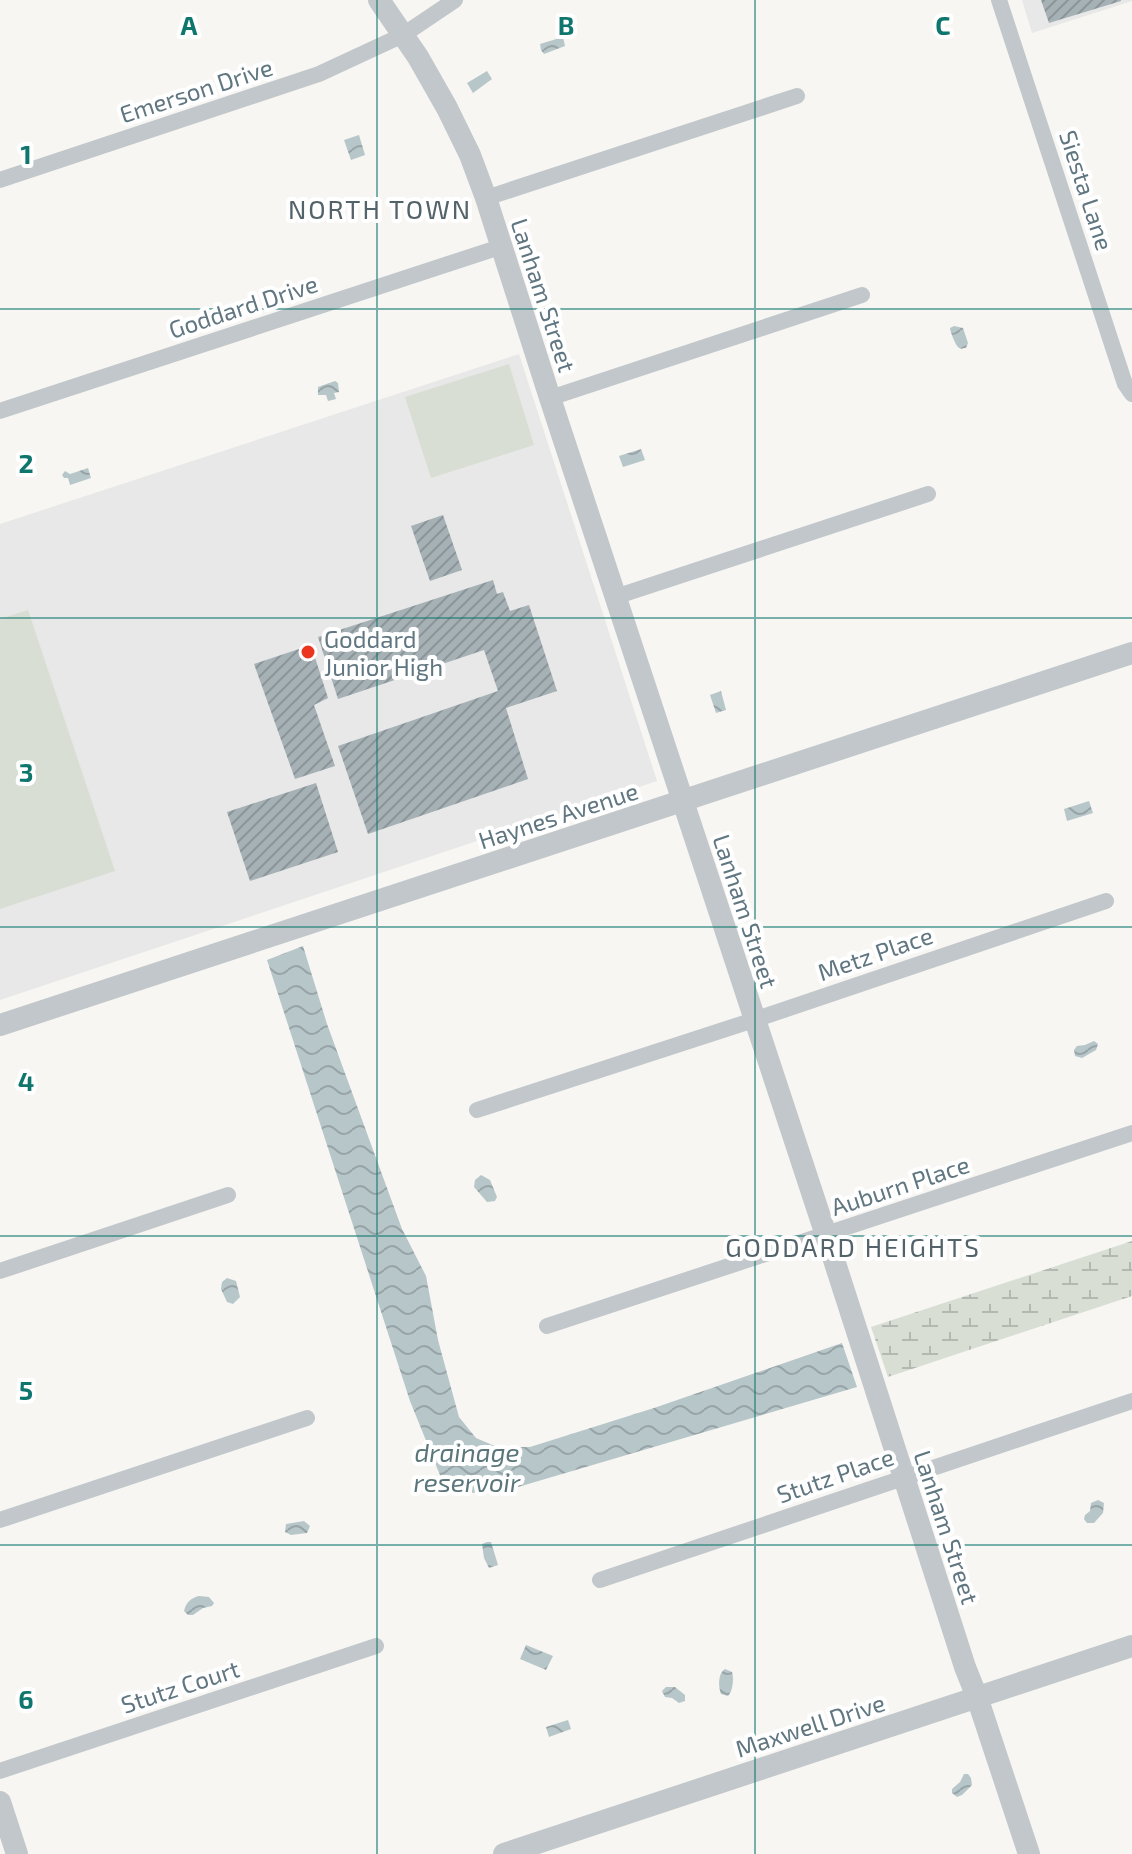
<svg xmlns="http://www.w3.org/2000/svg" width="1132" height="1854" font-family="'Exo 2',sans-serif">
	<style>
		.built { fill: #e7e8e7 }
		.wetland { fill: url(#wetland-marsh) }
		.park { fill: #d9ded4 }
		.water { fill: url(#water-waves) }
		.building { fill: url(#building-hatch) }
		.lines { fill: none; stroke-linecap: round; stroke-linejoin: round }
		.minor { stroke: #c1c7ca; stroke-width: 16 }
		.tertiary { stroke: #c1c7ca; stroke-width: 22 }
		.grid { fill: none; stroke: #0f766e; stroke-width: 2; stroke-opacity: 0.55 }
		.poi-dot { fill: #eb351f; stroke: #fff; stroke-width: 3 }
		.labels { text-anchor: middle; dominant-baseline: central; stroke-width: 8; stroke-linejoin: round; paint-order: stroke }
		.street-label { font-size: 24px; fill: #607680; stroke: #fff }
		.poi-label { font-size: 24px; fill: #607680; stroke: #fff; text-anchor: start }
		.neighbourhood-label { font-size: 26px; letter-spacing: 2px; fill: #53636a; stroke: #fff }
		.water-label { font-size: 26px; font-style: italic; fill: #5b767b; stroke: #fff }
		.grid-label { font-size: 26px; text-anchor: middle; font-weight: bold; fill: #0f766e; stroke: #fff; stroke-width: 8; stroke-linejoin: round; paint-order: stroke }
	</style>
	<defs>
		<pattern id="wetland-marsh" width="20" height="14" patternUnits="userSpaceOnUse" patternTransform="scale(2)"><rect width="20" height="14" fill="#d9ded4"/><path d="M1 5h8M5 5V1M11 12h8M15 12V8" fill="none" stroke="#b3b9b1"/></pattern>
		<pattern id="water-waves" width="16" height="10" patternUnits="userSpaceOnUse" patternTransform="scale(2)"><rect width="16" height="10" fill="#b7c6c9"/><path d="M0 5q4-4 8 0t8 0" fill="none" stroke="#98a5a8"/></pattern>
		<pattern id="building-hatch" width="6" height="6" patternUnits="userSpaceOnUse" patternTransform="scale(2)"><rect width="6" height="6" fill="#a6b1b6"/><path d="M-1 1l2-2M0 6l6-6M5 7l2-2" fill="none" stroke="#8b9599"/></pattern>
	</defs>
	<rect width="100%" height="100%" fill="#f7f6f3"/>
	<g class="built">
		<path d="M1022 0H1132V1L1032 33Z"/>
		<path d="M519 354 657 781 0 1000V524Z"/>
	</g>
	<path class="wetland" d="M1132 1241V1296L888 1377 871 1327Z"/>
	<g class="park">
		<path d="M509 364 534 445 431 478 405 397Z"/>
		<path d="M28 610 115 871 0 909V619Z"/>
	</g>
	<g class="water">
		<path d="M563 37 565 46 544 54 541 50 540 44Z"/>
		<path d="M487 71 492 79 473 93 467 83Z"/>
		<path d="M359 135 365 155 351 160 344 140Z"/>
		<path d="M954 326 963 328 968 343 966 348C963 348 961 350 958 347 955 344 950 331 950 328Z"/>
		<path d="M335 381 338 383 339 392 334 393 336 399 328 401 326 395H318V387Z"/>
		<path d="M641 449 645 460 623 467 619 456Z"/>
		<path d="M88 468 91 478 70 485 68 478H64L62 475 65 471 70 474Z"/>
		<path d="M721 691 726 710 716 713 710 695Z"/>
		<path d="M1089 801 1093 813 1067 821 1064 809Z"/>
		<path d="M303 946 327 1024 402 1229 426 1276 438 1340 459 1417 476 1438 497 1447H530L654 1408 842 1343 857 1387 518 1487 455 1495 446 1490 410 1401 267 960Z"/>
		<path d="M1094 1041 1098 1044 1096 1050 1082 1058 1075 1056 1074 1050 1077 1046 1085 1045Z"/>
		<path d="M481 1175 490 1180 497 1197 495 1201 487 1202 474 1187 475 1180Z"/>
		<path d="M227 1278 236 1281 240 1297 233 1304 227 1302 221 1289 222 1282Z"/>
		<path d="M1098 1500 1104 1503 1103 1513 1094 1523H1087L1084 1519 1085 1515 1090 1511 1091 1503Z"/>
		<path d="M304 1521 310 1526 307 1533 291 1535 285 1532 286 1524Z"/>
		<path d="M487 1542H491L498 1565 489 1568 484 1558 482 1544Z"/>
		<path d="M199 1596 209 1597 214 1603 212 1606 203 1608 193 1615H188L184 1611C186 1602 191 1598 199 1596Z"/>
		<path d="M526 1645 553 1656 546 1670 520 1659Z"/>
		<path d="M725 1669 732 1672C734 1678 733 1691 728 1696L721 1694C718 1686 718 1673 725 1669Z"/>
		<path d="M666 1687H675L685 1695V1701L679 1703 672 1698 665 1697 662 1691Z"/>
		<path d="M568 1720 571 1729 549 1737 546 1727Z"/>
		<path d="M964 1774H968L971 1778 972 1785 962 1795 957 1797 952 1793V1789L960 1782Z"/>
	</g>
	<g class="building">
		<path d="M1041 0H1121V1L1049 23Z"/>
		<path d="M443 515 462 570 430 581 411 526Z"/>
		<path d="M493 580 497 594 503 592 510 611 529 605 557 691 506 708 528 779 368 834 338 746 498 691 484 650 338 699 318 637Z"/>
		<path d="M311 645 328 698 314 705 335 766 295 779 254 664Z"/>
		<path d="M316 783 338 852 250 881 227 812Z"/>
	</g>
	<g class="lines">
		<g class="minor">
			<path d="M999 0 1125 384 1132 394"/>
			<path d="M0 180 319 74 403 35 455 0"/>
			<path d="M486 198 797 96"/>
			<path d="M550 398 862 295"/>
			<path d="M0 411 500 247"/>
			<path d="M615 597 928 494"/>
			<path d="M477 1110 754 1020 1106 901"/>
			<path d="M0 1271 228 1195"/>
			<path d="M547 1326 1132 1133"/>
			<path d="M0 1520 307 1418"/>
			<path d="M600 1580 1132 1401"/>
			<path d="M0 1771 376 1646"/>
		</g>
		<g class="tertiary">
			<path d="M379 0 418 57 447 108 470 155 486 198 550 398 826 1235 965 1667 977 1697 1029 1854"/>
			<path d="M0 1025 1132 653"/>
			<path d="M0 1802 17 1854"/>
			<path d="M504 1854 1132 1646"/>
		</g>
	</g>
	<path class="grid" d="M377 0V1854M755 0V1854M0 309H1132M0 618H1132M0 927H1132M0 1236H1132M0 1545H1132"/>
	<circle class="poi-dot" cx="308" cy="652" r="8"/>
	<g class="labels">
		<g class="street-label">
			<text transform="translate(196 90) rotate(-18)">Emerson Drive</text>
			<text transform="translate(1087 190) rotate(72)">Siesta Lane</text>
			<text transform="translate(544 295) rotate(72)">Lanham Street</text>
			<text transform="translate(243 306) rotate(-18)">Goddard Drive</text>
			<text transform="translate(558 815) rotate(-18)">Haynes Avenue</text>
			<text transform="translate(746 911) rotate(72)">Lanham Street</text>
			<text transform="translate(875 953) rotate(-19)">Metz Place</text>
			<text transform="translate(900 1185) rotate(-18)">Auburn Place</text>
			<text transform="translate(835 1475) rotate(-19)">Stutz Place</text>
			<text transform="translate(947 1527) rotate(72)">Lanham Street</text>
			<text transform="translate(180 1686) rotate(-18)">Stutz Court</text>
			<text transform="translate(810 1725) rotate(-18)">Maxwell Drive</text>
		</g>
		<g class="poi-label">
			<text x="324" y="638">Goddard<tspan x="324" dy="28">Junior High</tspan></text>
		</g>
		<g class="neighbourhood-label">
			<text x="380" y="208">NORTH TOWN</text>
			<text x="853" y="1246">GODDARD HEIGHTS</text>
		</g>
		<g class="water-label">
			<text x="467" y="1451">drainage<tspan x="467" dy="30">reservoir</tspan></text>
		</g>
	</g>
	<g class="grid-label">
		<text x="189" y="35">A</text>
		<text x="566" y="35">B</text>
		<text x="943" y="35">C</text>
		<text x="26" y="164">1</text>
		<text x="26" y="473">2</text>
		<text x="26" y="782">3</text>
		<text x="26" y="1091">4</text>
		<text x="26" y="1400">5</text>
		<text x="26" y="1709">6</text>
	</g>
</svg>
